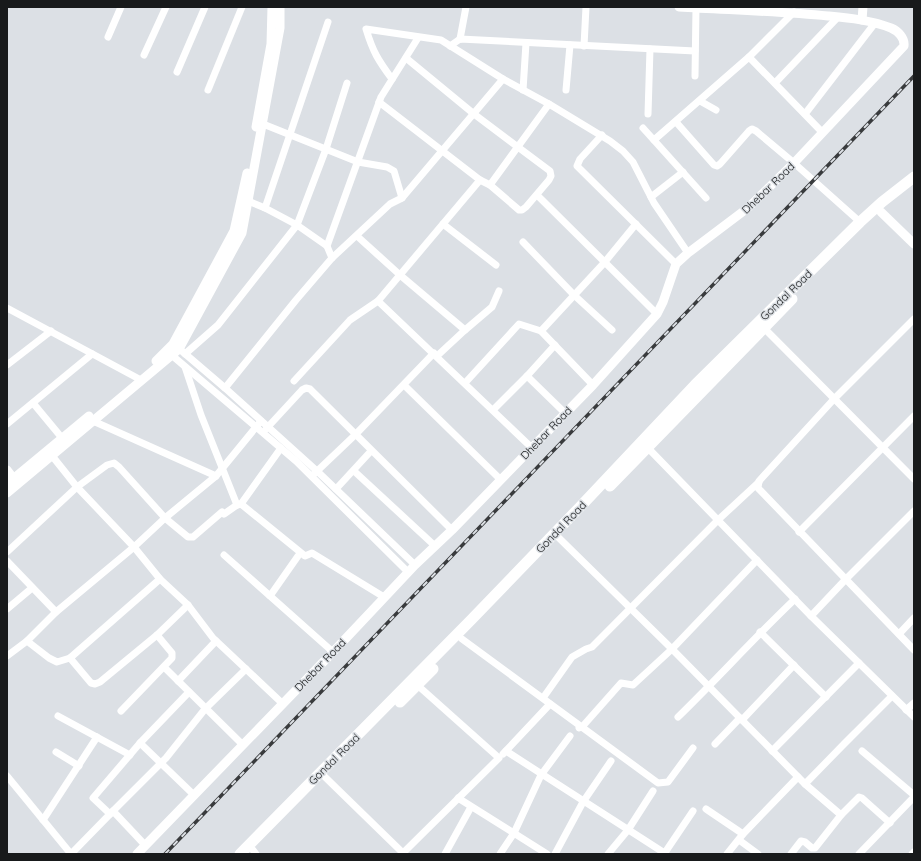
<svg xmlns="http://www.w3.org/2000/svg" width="921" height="861" font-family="Quicksand,sans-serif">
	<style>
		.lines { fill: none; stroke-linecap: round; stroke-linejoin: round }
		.minor { stroke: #fff; stroke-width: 7 }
		.tertiary { stroke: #fff; stroke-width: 9 }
		.secondary { stroke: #fff; stroke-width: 11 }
		.rail-casing { stroke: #393b3d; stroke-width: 3.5 }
		.rail { stroke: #dce0e5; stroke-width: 2; stroke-dasharray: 6; stroke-linecap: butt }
		.labels { text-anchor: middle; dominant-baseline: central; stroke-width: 3; stroke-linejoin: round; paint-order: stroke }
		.street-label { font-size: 11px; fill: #181a1b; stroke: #dce0e5 }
	</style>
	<rect width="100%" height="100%" fill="#dce0e5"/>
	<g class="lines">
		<g class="minor">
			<path d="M108 37 121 7"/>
			<path d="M460 39 466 7"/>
			<path d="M450 46 460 39 695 51"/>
			<path d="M584 46 586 7"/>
			<path d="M144 55 166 7"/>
			<path d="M749 57 822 132"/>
			<path d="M177 72 205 7"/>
			<path d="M695 76 696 8"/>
			<path d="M392 79C378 60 373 52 366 29L441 40 503 79 549 104 610 141 623 151 633 162 654 203 688 253"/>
			<path d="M775 83 838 17"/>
			<path d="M208 90 242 7"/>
			<path d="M523 90 526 43"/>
			<path d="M566 90 570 45"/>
			<path d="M700 101 716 110"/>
			<path d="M379 102 480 180 490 185 519 210H522L526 207 549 180 551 176 550 171 474 114 406 58"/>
			<path d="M648 114 650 49"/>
			<path d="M805 114 875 23"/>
			<path d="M676 122 714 165 717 166 720 164 749 131 752 129 756 131 794 163 860 222"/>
			<path d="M263 124 358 162 387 167 394 171 402 198"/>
			<path d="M643 128 706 198"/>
			<path d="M602 135 580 159 577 166 676 264"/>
			<path d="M654 140 749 57 794 12"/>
			<path d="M490 185 549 104"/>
			<path d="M537 195 657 314"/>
			<path d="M651 197 683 172"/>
			<path d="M248 201 265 208 297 225 327 246 332 258"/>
			<path d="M265 208 328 22"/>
			<path d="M443 224 496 265"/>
			<path d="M357 236 400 275 465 330 437 356"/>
			<path d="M523 242 574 295 612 330"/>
			<path d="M327 246 381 97 418 38"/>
			<path d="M378 301 532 448"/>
			<path d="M7 308 141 380"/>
			<path d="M914 319 834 399 759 481 758 488 914 650"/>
			<path d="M762 326 914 479"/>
			<path d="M465 330 492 307 499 291"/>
			<path d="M541 331 604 263 636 224"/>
			<path d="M176 346 225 388 317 471 415 565"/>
			<path d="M168 352 296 461 408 572"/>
			<path d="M185 354 218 325 297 225 326 149 347 83"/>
			<path d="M7 365 51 331"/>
			<path d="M185 367 201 415 237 505 241 504 281 448"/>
			<path d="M527 376 565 413"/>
			<path d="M294 381 350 320 378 301 480 180"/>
			<path d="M465 383 519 324 541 331 593 385"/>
			<path d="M404 385 501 480"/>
			<path d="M225 388 296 300 332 258 390 204 402 198 503 79"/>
			<path d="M33 403 62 438"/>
			<path d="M493 410 527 376 555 345"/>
			<path d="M93 421 216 476"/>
			<path d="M7 424 92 354"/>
			<path d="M266 429 302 390 306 388 310 389 452 530"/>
			<path d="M648 448 811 616 914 717"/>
			<path d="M49 452 77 487 134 547 160 579 188 605 213 638 283 704"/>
			<path d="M354 471 435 546"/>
			<path d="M314 474 355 435 434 353"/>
			<path d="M336 489 371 451"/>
			<path d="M241 504 305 556 312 553 384 597"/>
			<path d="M224 514 237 505"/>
			<path d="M799 532 914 416"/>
			<path d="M559 538 672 649 805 784 841 815"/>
			<path d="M7 552 77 487 107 465 114 463 119 467 165 518 188 537H193L222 512"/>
			<path d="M224 555 333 652"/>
			<path d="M7 561 56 612"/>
			<path d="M270 596 298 556"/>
			<path d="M7 609 32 588"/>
			<path d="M811 616 845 580 914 511"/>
			<path d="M760 632 826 697"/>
			<path d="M899 634 914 618"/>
			<path d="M462 639 658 783 668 782 693 748"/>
			<path d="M27 641 49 658 57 662 70 658 160 579"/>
			<path d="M7 656 27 641 56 612 134 547 165 518 216 476 261 421"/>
			<path d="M70 658 91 683 95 684 100 682 157 635 188 605"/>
			<path d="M164 667 243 745"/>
			<path d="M178 681 216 641"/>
			<path d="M189 692 140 743 194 795"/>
			<path d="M543 698 572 657 586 649 592 647 718 520 759 482"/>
			<path d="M906 710 914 703"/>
			<path d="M121 711 172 658V653L157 635"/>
			<path d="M58 716 130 755"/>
			<path d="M678 717C718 678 755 637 795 599"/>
			<path d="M742 720 794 665"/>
			<path d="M579 728 582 727 621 683 633 685 672 649 757 560"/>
			<path d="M715 744 740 718"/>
			<path d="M506 751 666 854"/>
			<path d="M772 751 859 663"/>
			<path d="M862 751 914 795"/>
			<path d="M56 752 79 766"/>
			<path d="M503 754 550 704"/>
			<path d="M7 776 71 854"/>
			<path d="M325 777 403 853"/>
			<path d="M805 784 844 744 892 696"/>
			<path d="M458 798 547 854"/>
			<path d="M706 809 743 834"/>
			<path d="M113 811 166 758 205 709 246 669"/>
			<path d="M110 814 93 798 140 743"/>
			<path d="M43 820 97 737"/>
			<path d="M739 840 758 854"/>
			<path d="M253 850 256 854"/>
			<path d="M71 854 113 811 145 845"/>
			<path d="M402 854 499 758 415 683"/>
			<path d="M445 854 471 807"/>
			<path d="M500 854 514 833 541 775 570 736"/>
			<path d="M555 854 583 802 611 761"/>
			<path d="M608 854 628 830 653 791"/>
			<path d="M664 854 693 811"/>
			<path d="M727 854 743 834 798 777"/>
			<path d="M791 854 801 841 805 842 812 848H815L841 815 859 797 862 798 890 823"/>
			<path d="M859 854 914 797"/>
			<path d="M912 854 914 852"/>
		</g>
		<g class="tertiary">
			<path d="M862 20 863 7"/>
			<path d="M256 127 271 44 272 7"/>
			<path d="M881 212 914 244"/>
			<path d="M156 361 173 344 234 231 247 173"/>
			<path d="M7 470 17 483"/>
			<path d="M7 484 89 416"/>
			<path d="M7 493 179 349 242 233 280 28V7"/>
			<path d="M137 854 333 652 415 565 452 530 593 385 657 314 663 302 676 264 688 253 749 207 794 163 904 46C905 38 898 31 891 28 871 20 849 18 828 16 778 11 728 10 679 7"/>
		</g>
		<g class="secondary">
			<path d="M610 486 792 299"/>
			<path d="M400 702 433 669"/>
			<path d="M240 854 471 620 579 508 695 385 860 222 882 202 914 177"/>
		</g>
		<g class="rail-casing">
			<path id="rail" d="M165 854 914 76"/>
		</g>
		<use href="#rail" class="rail"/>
	</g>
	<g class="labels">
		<g class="street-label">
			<text transform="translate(768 188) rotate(-44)">Dhebar Road</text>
			<text transform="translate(786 295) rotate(-44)">Gondal Road</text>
			<text transform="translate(546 433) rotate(-46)">Dhebar Road</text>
			<text transform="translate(561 527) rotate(-46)">Gondal Road</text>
			<text transform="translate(320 665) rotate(-46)">Dhebar Road</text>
			<text transform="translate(334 759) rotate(-45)">Gondal Road</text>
		</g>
	</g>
	<rect width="921" height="861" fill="none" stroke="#181a1b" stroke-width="16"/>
</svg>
